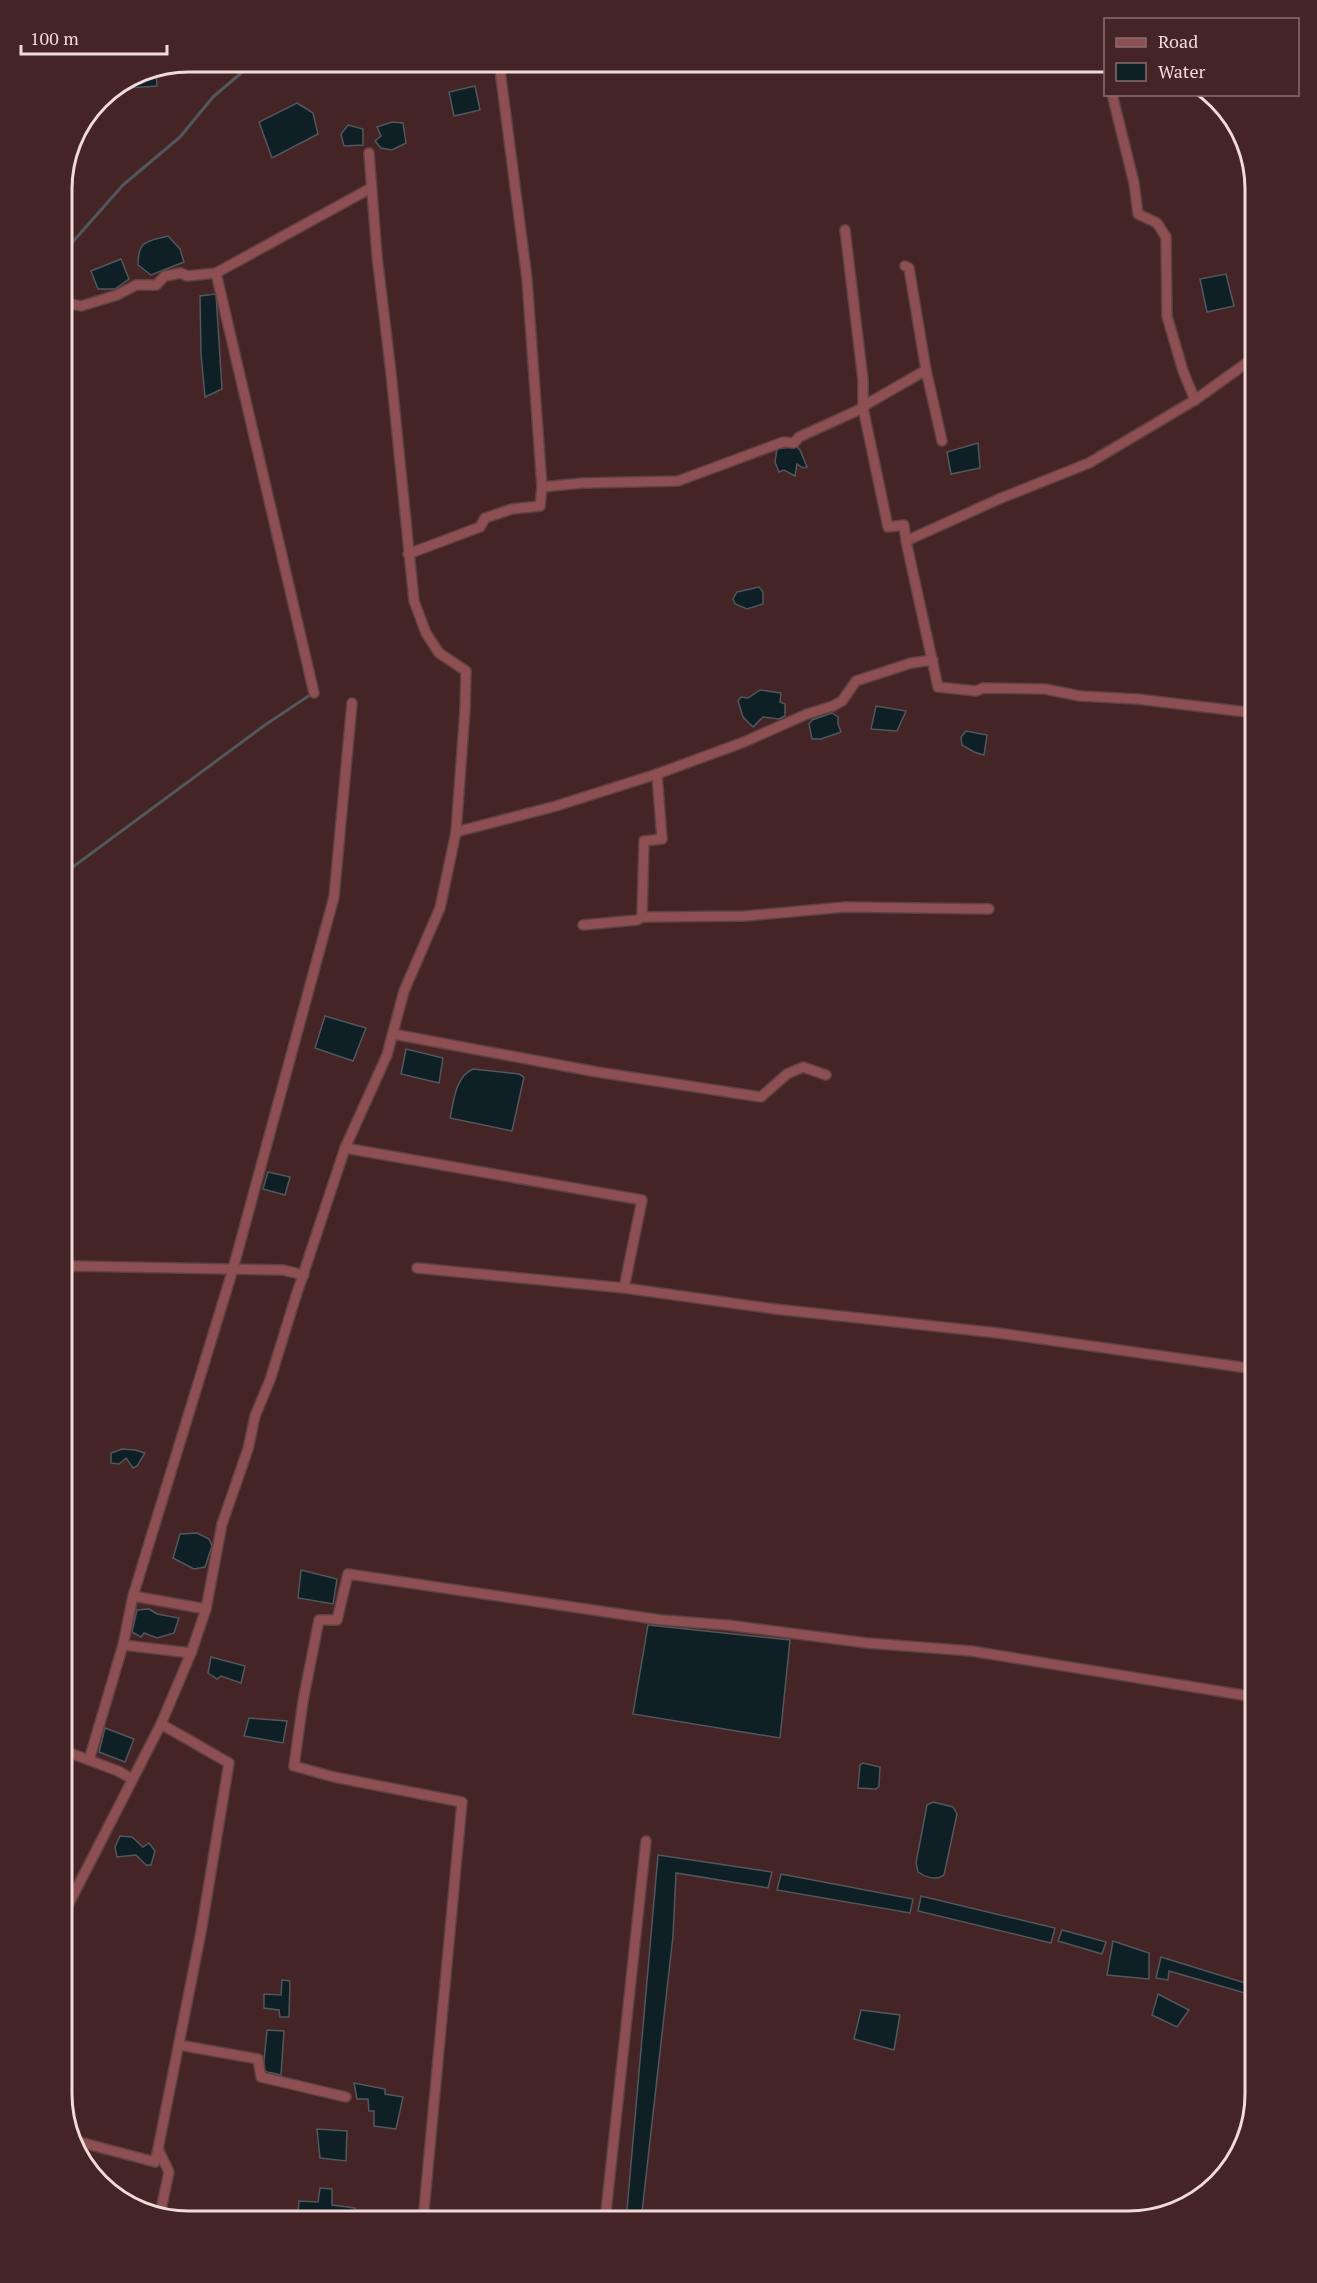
<svg xmlns="http://www.w3.org/2000/svg" width="1317" height="2283" font-family="'PT Serif',serif">
	<style>
		.water { fill: #0f1f26; stroke: #52575c; stroke-width: 1.5 }
		.lines { fill: none; stroke-linecap: round; stroke-linejoin: round }
		.stream { stroke: #52575c; stroke-width: 3 }
		.river { stroke: #0f1f26; stroke-width: 18 }
		.minor-casing { stroke: #604142; stroke-width: 12 }
		.minor { stroke: #8d4f52; stroke-width: 9 }
		.rim { fill: none; stroke: #f0dada; stroke-width: 3 }
	</style>
	<rect width="100%" height="100%" fill="#442425"/>
	<g class="water">
		<path d="M156 68 157 86 128 88V80L141 71Z"/>
		<path d="M475 86 480 110 454 116 449 92Z"/>
		<path d="M297 103 313 113 318 134 272 158 259 122Z"/>
		<path d="M392 122 403 123 406 143 392 150 381 148 375 141 381 136 377 127Z"/>
		<path d="M348 125 363 129V145L344 146 341 134Z"/>
		<path d="M168 236 180 249 184 262 151 275 138 265C138 240 146 242 168 236Z"/>
		<path d="M121 259 129 279 115 289H98L91 271Z"/>
		<path d="M1226 274 1234 306 1207 312 1200 279Z"/>
		<path d="M216 294 222 389 205 397 201 354 200 296Z"/>
		<path d="M978 443 980 468 951 474 947 452Z"/>
		<path d="M796 446 800 450 807 467 803 468 797 464 795 476 784 470 779 472 775 462 777 449Z"/>
		<path d="M759 587 763 592V604L747 609 735 604 733 599 737 592Z"/>
		<path d="M760 690 781 693 780 702 785 704V716L779 719 763 717 753 727 743 717 738 701 741 697 748 698Z"/>
		<path d="M876 706 906 711 897 731 871 729Z"/>
		<path d="M832 713 838 717V724L841 732 821 739H812L809 724 812 720Z"/>
		<path d="M966 731 987 735 984 755 974 752 962 745 961 737Z"/>
		<path d="M325 1016 366 1028 353 1061 315 1048Z"/>
		<path d="M406 1049 443 1058 439 1083 401 1074Z"/>
		<path d="M473 1069 519 1074 524 1077 512 1131 450 1118C454 1101 455 1077 473 1069Z"/>
		<path d="M268 1172 290 1177 285 1195 263 1189Z"/>
		<path d="M122 1449 135 1450 145 1453 137 1466 133 1468 126 1458 119 1464 111 1463V1453Z"/>
		<path d="M197 1533 209 1539 212 1546 205 1567 194 1569 173 1558 180 1534Z"/>
		<path d="M301 1570 337 1579 333 1604 298 1598Z"/>
		<path d="M149 1609 157 1614 179 1618 174 1633 157 1638 144 1633 141 1637 132 1632 137 1610Z"/>
		<path d="M648 1625 790 1640 780 1738 633 1714Z"/>
		<path d="M211 1657 245 1666 241 1683 221 1676 217 1679 208 1673Z"/>
		<path d="M249 1718 287 1721 283 1743 244 1736Z"/>
		<path d="M105 1728 134 1739 125 1762 99 1752Z"/>
		<path d="M863 1763 880 1767 879 1786 876 1789 858 1788 860 1765Z"/>
		<path d="M933 1802 953 1807 957 1814 944 1875C936 1881 925 1877 918 1872L916 1863 927 1805Z"/>
		<path d="M120 1836 132 1837 143 1847 149 1843 155 1851 151 1865H146L136 1855 117 1857 115 1847Z"/>
		<path d="M658 1855 772 1872 768 1888 676 1873 673 1936 641 2221H626Z"/>
		<path d="M781 1874 913 1899 910 1913 777 1890Z"/>
		<path d="M921 1896 1055 1928 1051 1943 918 1911Z"/>
		<path d="M1062 1930 1106 1942 1102 1954 1058 1941Z"/>
		<path d="M1113 1941 1149 1953V1979L1107 1975Z"/>
		<path d="M1161 1957 1255 1986V1996L1169 1971 1168 1980 1156 1978Z"/>
		<path d="M282 1980 290 1981 289 2017H280L279 2010 264 2008V1994L281 1995Z"/>
		<path d="M1158 1994 1189 2010 1177 2027 1152 2015Z"/>
		<path d="M861 2010 900 2015 894 2050 854 2039Z"/>
		<path d="M267 2030 284 2031 281 2075 263 2071Z"/>
		<path d="M354 2083 385 2089V2094L403 2097 396 2129 374 2126V2111H369L368 2099H357Z"/>
		<path d="M317 2129 347 2131 346 2161 320 2158Z"/>
		<path d="M320 2188 332 2189V2205L355 2208 354 2221H297L299 2201 318 2202Z"/>
	</g>
	<g class="lines">
		<g class="stream">
			<path d="M62 254 123 185 180 137 213 97 254 62"/>
			<path d="M62 875 265 725 313 693"/>
		</g>
		<path class="river" d="M250 62V64"/>
		<g class="minor-casing">
			<g id="minor">
				<path d="M1112 94 1134 183 1138 214 1157 223 1166 237 1167 316 1183 371 1195 400"/>
				<path d="M845 230 863 380V408L888 527 904 525 906 541 938 687 976 691 983 688 1045 689 1080 696 1137 699 1255 713"/>
				<path d="M905 266 909 268 926 370"/>
				<path d="M216 273 314 693"/>
				<path d="M62 302 81 306 117 295 136 285H156L165 276 181 273 187 276 216 273 371 188"/>
				<path d="M542 487 583 483 678 481 783 442 794 443 799 437 863 408 867 404 926 370 942 441"/>
				<path d="M906 541 999 499 1089 463 1195 400 1255 357"/>
				<path d="M408 554 480 527 485 518 512 509 540 506 542 487 527 279 499 62"/>
				<path d="M456 832 556 806 657 774 744 742 807 714 833 706 842 701 856 681 911 663 933 660"/>
				<path d="M642 917 644 841 662 839 657 774"/>
				<path d="M583 925 637 920 642 917 745 916 845 907 989 909"/>
				<path d="M393 1034 597 1072 761 1097 787 1074 803 1067 826 1075"/>
				<path d="M345 1148 642 1200 624 1288 775 1309 998 1333 1255 1369"/>
				<path d="M62 1268 73 1266 283 1270 304 1275"/>
				<path d="M417 1268 624 1288"/>
				<path d="M133 1596 206 1609"/>
				<path d="M123 1645 191 1653"/>
				<path d="M62 1750 118 1771 132 1779"/>
				<path d="M89 1760 123 1645 133 1596 233 1269 334 897 352 703"/>
				<path d="M62 1917 161 1724 191 1653 206 1609 222 1524 248 1449 255 1416 270 1380 295 1299 345 1148 387 1055 404 991 440 908 456 832 465 710 466 671 439 653 426 633 414 601 391 373 377 256 369 153"/>
				<path d="M179 2045 258 2059 261 2077 346 2097"/>
				<path d="M72 2140 155 2162 158 2149"/>
				<path d="M160 2214 169 2172 158 2149 201 1932 229 1763 161 1724"/>
				<path d="M423 2221 462 1802 334 1777 294 1766 303 1701 319 1620H337L348 1574 661 1620 727 1625 867 1643 971 1651 1255 1697"/>
				<path d="M605 2221 646 1841"/>
			</g>
		</g>
		<use href="#minor" class="minor"/>
	</g>
	<path d="M0 0H1317V2283H0ZM189 72H1128A117 117 0 0 1 1245 189V2094A117 117 0 0 1 1128 2211H189A117 117 0 0 1 72 2094V189A117 117 0 0 1 189 72Z" fill="#442425" fill-rule="evenodd"/>
	<path class="rim" d="M189 72H1128A117 117 0 0 1 1245 189V2094A117 117 0 0 1 1128 2211H189A117 117 0 0 1 72 2094V189A117 117 0 0 1 189 72Z"/>
	<rect x="1104" y="18" width="195" height="78" fill="#442425" stroke="#896d6d" stroke-width="1.5"/>
	<rect x="1116" y="38" width="30" height="9" fill="#8d4f52" stroke="#896d6d" stroke-width="1.5"/>
	<text x="1158" y="48" font-size="18" fill="#f0dada">Road</text>
	<rect x="1116" y="63" width="30" height="18" fill="#0f1f26" stroke="#896d6d" stroke-width="1.5"/>
	<text x="1158" y="78" font-size="18" fill="#f0dada">Water</text>
	<path d="M21 45v9h146v-9" fill="none" stroke="#f0dada" stroke-width="3"/>
	<text x="30" y="45" font-size="18" fill="#f0dada" stroke="#442425" stroke-width="4.5" paint-order="stroke">100 m</text>
</svg>
